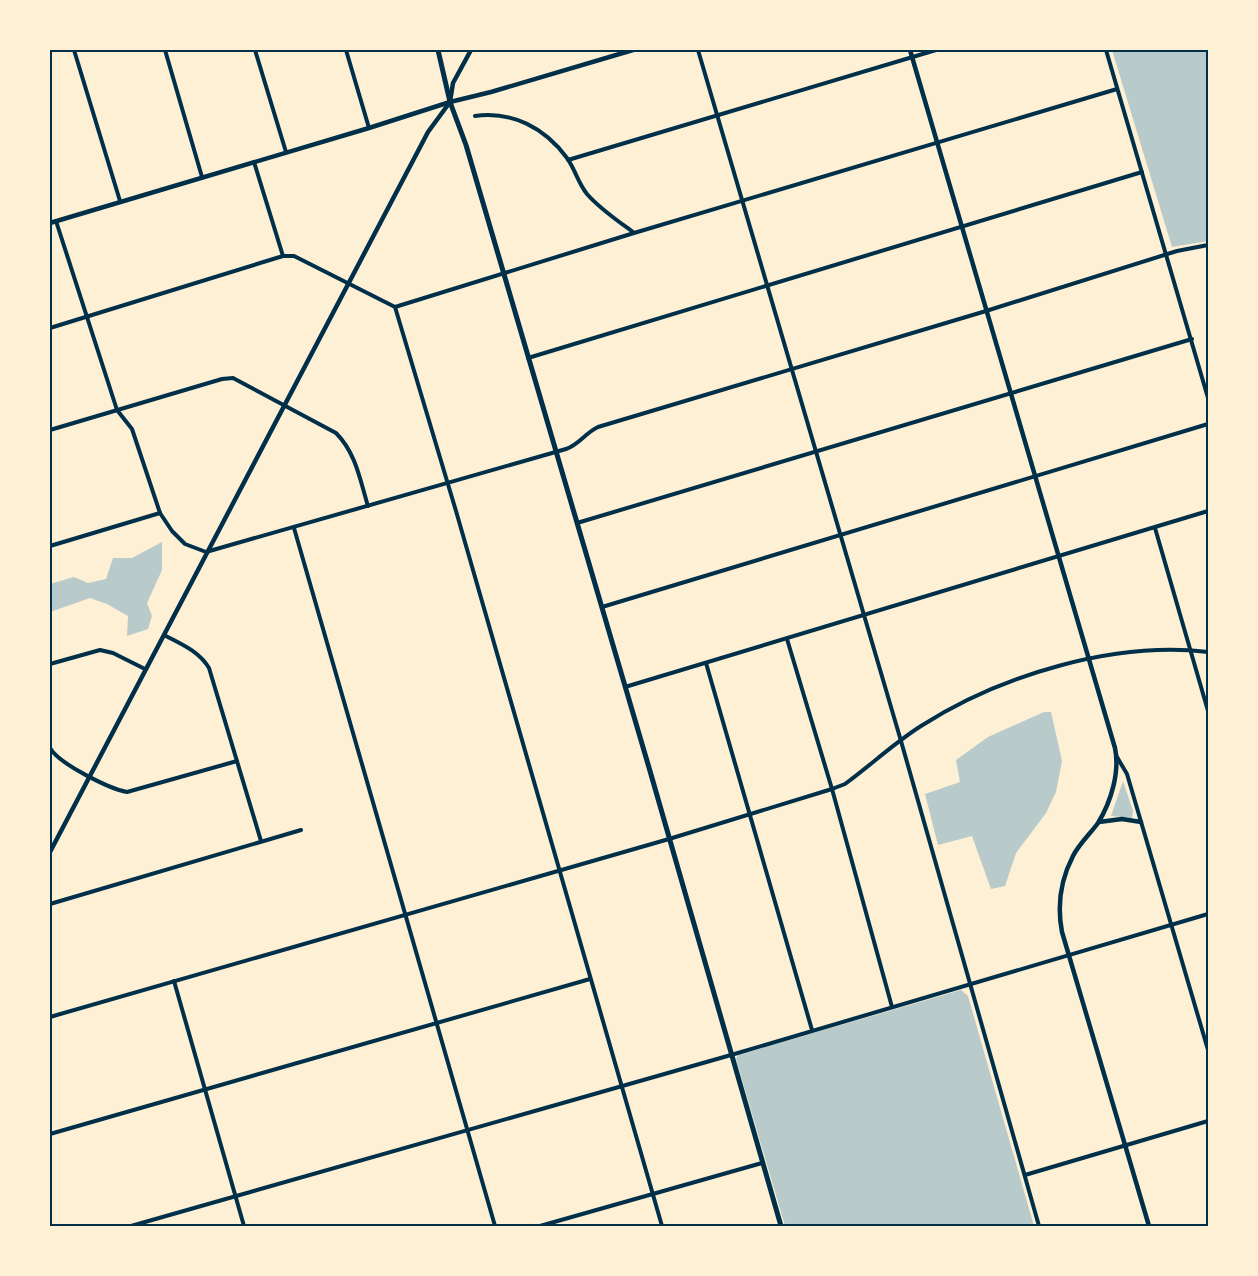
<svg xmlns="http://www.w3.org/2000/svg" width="1258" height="1276" font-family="'Sofia Sans Condensed',sans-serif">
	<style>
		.green { fill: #b9caca }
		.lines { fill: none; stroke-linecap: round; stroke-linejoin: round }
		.minor { stroke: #003049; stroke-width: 4 }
		.tertiary { stroke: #003049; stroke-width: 4.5 }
		.secondary { stroke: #003049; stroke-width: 5 }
		.neatline { fill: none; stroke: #003049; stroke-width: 2 }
	</style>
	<rect width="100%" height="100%" fill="#fdf0d5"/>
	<g class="green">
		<path d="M1112 50H1208V241L1172 247Z"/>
		<path d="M162 542V570L147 603 152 616 148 629 127 636 128 616 107 604 90 598 50 612V584L74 577 88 583 106 579 113 558H132Z"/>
		<path d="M1044 712H1051L1062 761 1056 792 1046 813 1016 853 1005 886 991 889 972 836 938 845 925 794 960 782 956 760 988 737Z"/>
		<path d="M1123 781 1133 811 1132 818 1111 816Z"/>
		<path d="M961 990 968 996 1034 1226H785L736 1059 738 1055Z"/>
	</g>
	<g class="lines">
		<g class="minor">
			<path d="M74 50 120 201"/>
			<path d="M165 50 202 177"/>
			<path d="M255 50 286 152"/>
			<path d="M346 50 369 128"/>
			<path d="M698 50 901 741 1039 1226"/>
			<path d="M1106 50 1208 398"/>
			<path d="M475 116C513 111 545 128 567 158 575 169 578 183 587 194 600 209 618 221 633 232"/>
			<path d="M568 160 936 50"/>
			<path d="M254 162 283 256"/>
			<path d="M56 221 117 410 132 429 160 513 172 531 185 544 206 552 566 449C579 445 585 433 598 427L986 311 1177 251 1208 245"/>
			<path d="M395 307 634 233 1117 89"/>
			<path d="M50 328 283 256H294L304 261 395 307 456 511 662 1226"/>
			<path d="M528 358 1142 172"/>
			<path d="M50 430 222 379 233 378 336 433C356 453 360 480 368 506"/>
			<path d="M577 523 1192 339"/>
			<path d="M294 528 495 1226"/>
			<path d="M1155 528 1208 711"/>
			<path d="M50 546 160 513"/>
			<path d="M602 607 1208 424"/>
			<path d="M164 635C181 644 199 651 209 668L261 841"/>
			<path d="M787 639 832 789 892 1007"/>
			<path d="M706 663 812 1030"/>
			<path d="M50 664 100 650 113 653 145 669"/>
			<path d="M625 687 1208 511"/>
			<path d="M50 748C59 764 110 789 127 792L237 761"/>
			<path d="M1117 757 1127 774 1208 1050"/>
			<path d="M50 904 301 830"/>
			<path d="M174 981 244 1226"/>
			<path d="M50 1017 669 839 832 789 845 784C871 765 894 743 921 726 1001 675 1114 641 1208 652"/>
			<path d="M50 1134 590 979"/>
			<path d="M1025 1175 1208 1121"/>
			<path d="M131 1226 731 1055 1208 914"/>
			<path d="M540 1226 762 1163"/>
		</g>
		<g class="tertiary">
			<path d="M910 50 1115 748C1120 772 1111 802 1098 823 1090 834 1079 844 1073 856 1060 881 1057 906 1062 932L1149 1226"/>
			<path d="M50 223 369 128 450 102 491 92 633 50"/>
			<path d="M1099 822 1122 819 1141 822"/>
			<path d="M50 852 428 132 450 102 453 83 471 50"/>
		</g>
		<path class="secondary" d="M438 50 450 102 466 145 650 771 781 1226"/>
	</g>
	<rect width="1258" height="1276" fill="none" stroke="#fdf0d5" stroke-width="102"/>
	<rect x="51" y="51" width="1156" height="1174" class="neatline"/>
</svg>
